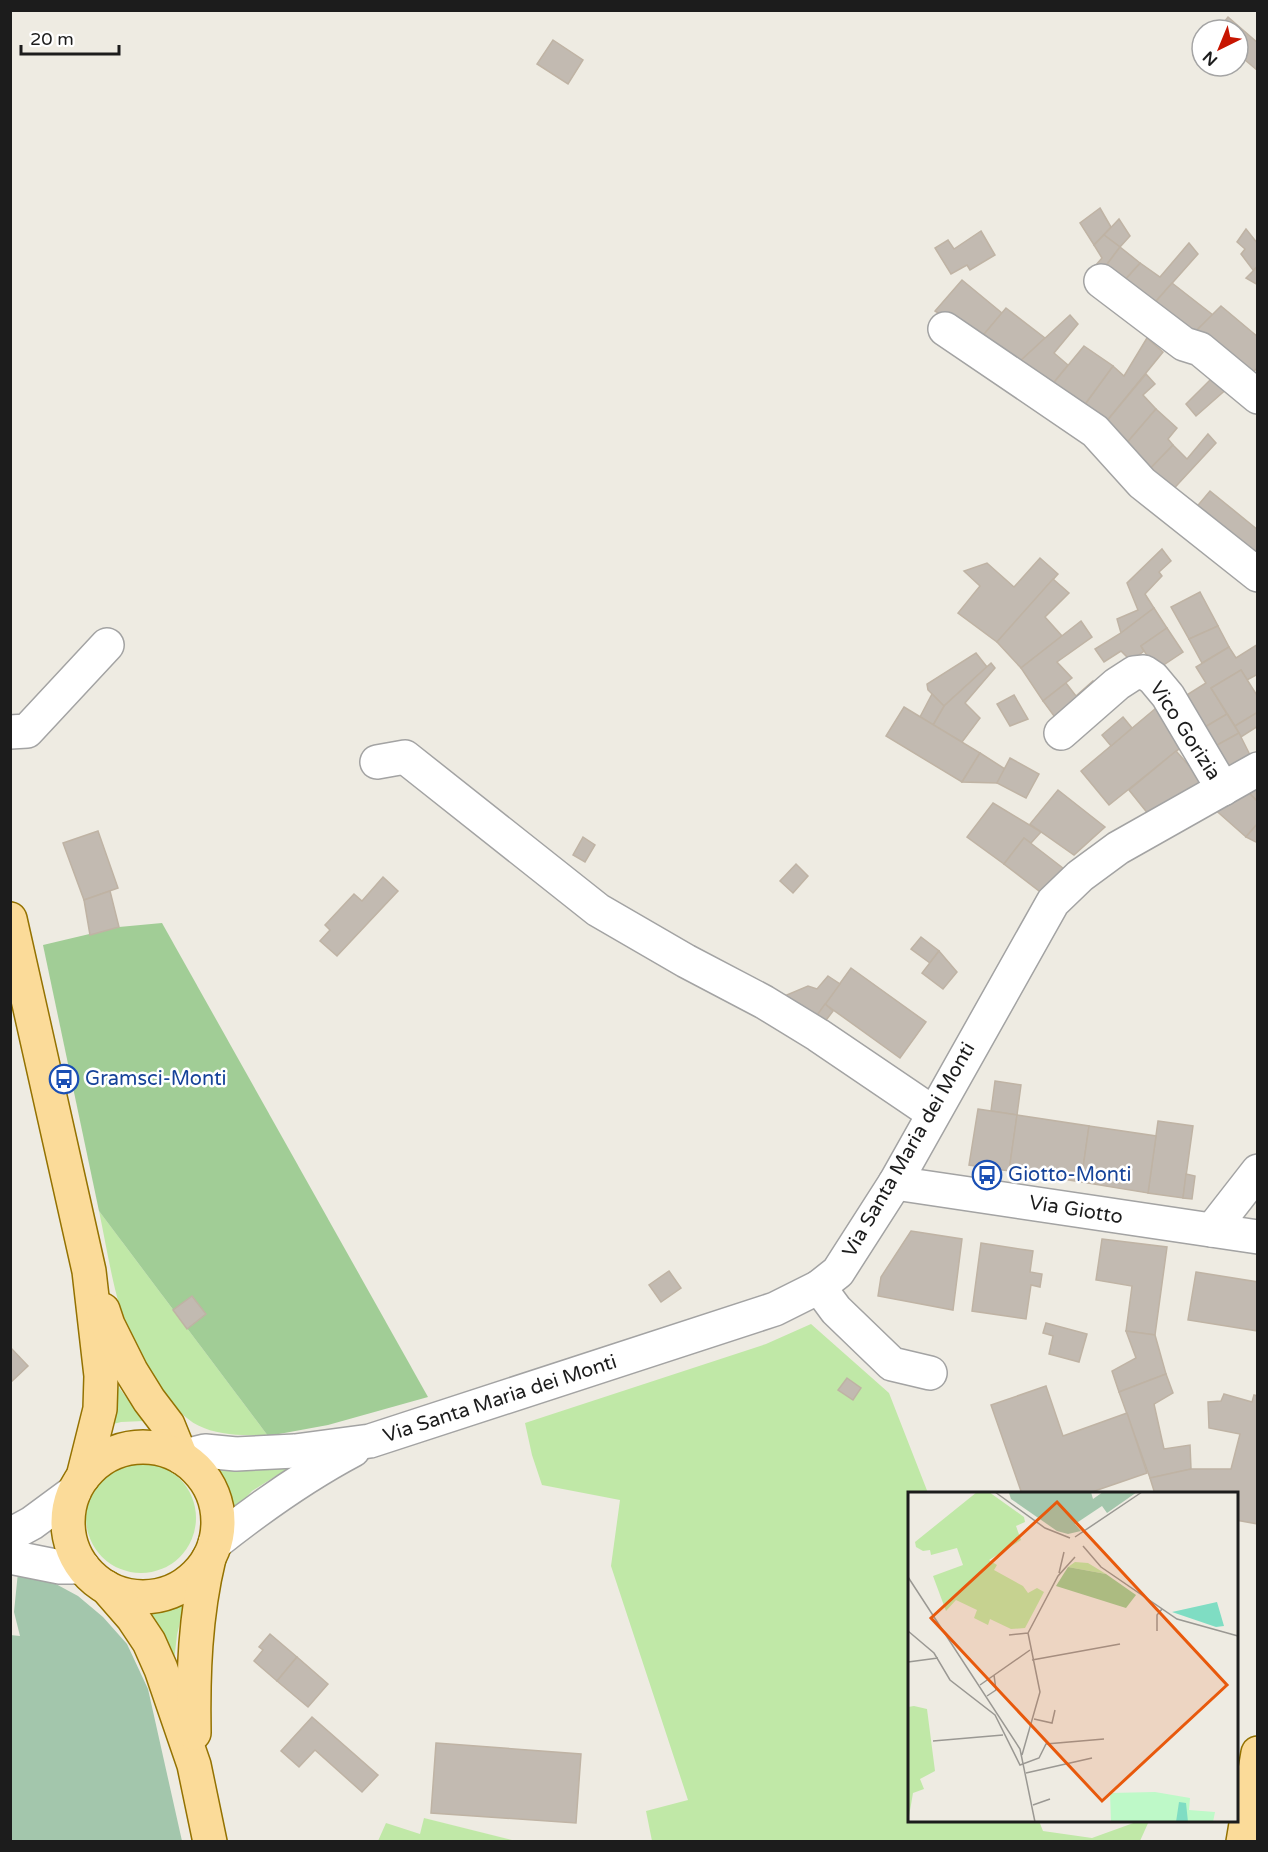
<svg xmlns="http://www.w3.org/2000/svg" width="1268" height="1852" font-family="'Varela Round',sans-serif">
	<style>
		.grass { fill: #c0e8a7 }
		.forest { fill: #a1cd96 }
		.cemetery { fill: #a3c6ac }
		.building { fill: #c2bab1; stroke: #bfb3a4; stroke-width: 1.5 }
		.lines { fill: none; stroke-linecap: round; stroke-linejoin: round }
		.minor-casing { stroke: #a3a3a3; stroke-width: 36 }
		.major-casing { stroke: #947201; stroke-width: 36 }
		.minor { stroke: #fff; stroke-width: 33 }
		.major { stroke: #fbdb99; stroke-width: 33 }
		.labels { text-anchor: middle; dominant-baseline: central; stroke-width: 5; stroke-linejoin: round; paint-order: stroke }
		.street-label { font-size: 20px; fill: #1c1c1c; stroke: #fff }
		.transit-label { font-size: 20px; fill: #164399; stroke: #fff; text-anchor: start }
		.inset-road { fill: none; stroke: #9a9893; stroke-width: 1.5 }
		.view { fill: #e8590c; fill-opacity: 0.15; stroke: #e8590c; stroke-width: 3 }
		.inset-edge { fill: none; stroke: #1c1c1c; stroke-width: 3 }
	</style>
	<rect width="100%" height="100%" fill="#eeebe2"/>
	<g class="grass">
		<path d="M99 1211 268 1436C247 1435 223 1436 204 1428 188 1422 179 1411 168 1399 120 1346 113 1278 99 1211Z"/>
		<path d="M811 1324 889 1393 928 1493 910 1494V1820L1039 1821 1043 1831 1092 1838 1139 1821H1149L1140 1841H652L646 1811 688 1800 611 1566 620 1500 542 1485 532 1455 525 1423 766 1344Z"/>
		<path d="M107 1363 120 1389 144 1421 121 1422 102 1427Z"/>
		<circle cx="141" cy="1518" r="55"/>
		<path d="M215 1466 287 1469 252 1491 231 1514 227 1487Z"/>
		<path d="M181 1598 185 1600 177 1635 173 1670 149 1613 166 1609Z"/>
		<path d="M424 1818 516 1841H378L386 1823 420 1834Z"/>
	</g>
	<path class="forest" d="M162 923 428 1397 328 1425 268 1436 99 1211 43 945 119 927Z"/>
	<path class="cemetery" d="M18 1572 54 1583 78 1596 103 1617 127 1644 148 1689 182 1841H11L10 1635 20 1636 14 1612Z"/>
	<g class="building">
		<path d="M1228 17 1258 43V71L1238 54V30H1218Z"/>
		<path d="M553 40 583 60 568 84 537 64Z"/>
		<path d="M1100 208 1111 227 1094 245 1080 223Z"/>
		<path d="M1119 219 1130 236 1120 247 1104 235Z"/>
		<path d="M1246 229 1258 244V266L1253 270 1241 254 1245 249 1237 242Z"/>
		<path d="M981 231 995 255 970 270 967 265 951 274 935 248 948 240 954 249Z"/>
		<path d="M1104 235 1120 247 1102 271 1095 266 1102 258 1094 245Z"/>
		<path d="M1189 243 1198 254 1151 307 1121 284 1140 263 1160 277Z"/>
		<path d="M1120 247 1140 263 1121 284 1102 271Z"/>
		<path d="M1258 266V285L1246 278Z"/>
		<path d="M962 280 1002 313 980 339 935 311Z"/>
		<path d="M1172 283 1213 315 1191 336 1151 307Z"/>
		<path d="M1221 306 1258 337V367L1248 378 1195 332Z"/>
		<path d="M1006 308 1045 338 1017 364 980 339Z"/>
		<path d="M1070 315 1078 324 1054 353 1068 365 1051 386 1017 364Z"/>
		<path d="M1147 338 1163 352 1106 422 1083 407 1113 366 1124 376Z"/>
		<path d="M1084 346 1113 366 1083 407 1051 386Z"/>
		<path d="M1217 373 1229 387 1196 416 1186 404Z"/>
		<path d="M1146 374 1155 384 1143 395 1156 409 1125 445 1106 422Z"/>
		<path d="M1156 409 1177 428 1168 439 1173 445 1144 475 1125 445Z"/>
		<path d="M1208 434 1216 443 1167 496 1144 475 1173 445 1187 459Z"/>
		<path d="M1210 491 1258 530V566L1189 516Z"/>
		<path d="M1162 549 1171 561 1159 572 1162 576 1145 594 1154 608 1121 633 1117 619 1138 610 1127 583Z"/>
		<path d="M1040 558 1058 574 997 642 958 613 980 586 964 571 987 563 1014 587Z"/>
		<path d="M1053 579 1069 593 1045 617 1062 636 1021 668 997 642Z"/>
		<path d="M1200 592 1218 626 1189 639 1171 607Z"/>
		<path d="M1154 608 1167 628 1141 646 1144 651 1131 661 1121 651 1104 662 1095 649 1121 633Z"/>
		<path d="M1081 621 1092 637 1057 662 1072 678 1043 701 1021 668Z"/>
		<path d="M1218 626 1229 647 1202 663 1189 639Z"/>
		<path d="M1167 628 1183 652 1156 670 1141 646Z"/>
		<path d="M1258 644V674L1247 680 1241 670 1211 688 1227 714 1200 730 1182 698 1206 683 1196 667 1229 647 1236 658Z"/>
		<path d="M976 653 987 667 944 706 928 690 927 684Z"/>
		<path d="M991 663 995 668 965 703 980 718 962 742 933 725 944 706Z"/>
		<path d="M1241 670 1258 697V712L1235 726 1211 688Z"/>
		<path d="M1093 681 1098 690 1057 720 1043 701 1066 683 1076 696Z"/>
		<path d="M932 694 944 706 933 725 920 717Z"/>
		<path d="M1014 695 1028 719 1010 726 997 704Z"/>
		<path d="M1162 703 1189 741 1109 805 1081 771Z"/>
		<path d="M904 707 980 753 962 782 886 736Z"/>
		<path d="M1258 712V726L1241 737 1235 726Z"/>
		<path d="M1227 714 1239 733 1210 749 1200 730Z"/>
		<path d="M1123 717 1132 728 1111 746 1102 735Z"/>
		<path d="M1239 733 1251 757 1225 775 1210 749Z"/>
		<path d="M1176 751 1203 781 1149 815 1129 790Z"/>
		<path d="M980 753 1005 769 997 783 962 782Z"/>
		<path d="M1010 758 1039 774 1026 798 997 783Z"/>
		<path d="M1258 783V802L1246 790Z"/>
		<path d="M1058 790 1105 827 1074 855 1030 824Z"/>
		<path d="M1246 790 1258 802V823L1246 837 1212 807Z"/>
		<path d="M993 803 1041 832 1031 843 1024 838 1004 864 967 837Z"/>
		<path d="M1258 823V843L1246 837Z"/>
		<path d="M98 831 118 888 84 900 63 843Z"/>
		<path d="M583 837 595 845 585 862 573 855Z"/>
		<path d="M1024 838 1068 872 1043 894 1004 864Z"/>
		<path d="M796 864 808 876 793 893 780 881Z"/>
		<path d="M383 877 398 891 337 956 320 941 330 930 325 925 354 894 362 901Z"/>
		<path d="M110 891 119 927 90 935 84 900Z"/>
		<path d="M921 937 939 951 930 963 911 949Z"/>
		<path d="M939 951 957 972 943 989 922 973Z"/>
		<path d="M851 968 926 1022 900 1058 825 1004Z"/>
		<path d="M828 976 840 984 813 1021 777 999 808 986 817 989Z"/>
		<path d="M825 1004 833 1011 821 1027 813 1021Z"/>
		<path d="M995 1081 1021 1085 1017 1115 991 1111Z"/>
		<path d="M978 1109 1017 1115 1009 1171 969 1165Z"/>
		<path d="M1017 1115 1089 1126 1081 1182 1009 1171Z"/>
		<path d="M1158 1121 1193 1126 1183 1198 1148 1193Z"/>
		<path d="M1089 1126 1156 1136 1148 1193 1081 1182Z"/>
		<path d="M1186 1174 1195 1176 1192 1199 1183 1198Z"/>
		<path d="M911 1231 962 1239 953 1310 878 1296 881 1277Z"/>
		<path d="M1102 1239 1167 1247 1155 1335 1126 1331 1132 1286 1096 1280Z"/>
		<path d="M981 1243 1033 1251 1030 1272 1042 1274 1040 1287 1031 1285 1026 1319 972 1311Z"/>
		<path d="M669 1271 681 1288 661 1302 649 1285Z"/>
		<path d="M1196 1272 1258 1282V1331L1188 1320Z"/>
		<path d="M192 1296 206 1314 187 1329 173 1310Z"/>
		<path d="M1046 1323 1087 1334 1079 1362 1049 1354 1053 1336 1043 1333Z"/>
		<path d="M1126 1331 1155 1335 1166 1374 1119 1392 1112 1371 1136 1358Z"/>
		<path d="M10 1347 28 1366 10 1383Z"/>
		<path d="M1166 1374 1173 1393 1154 1404 1164 1449 1190 1445 1191 1469 1150 1478 1119 1392Z"/>
		<path d="M847 1378 861 1388 853 1400 838 1390Z"/>
		<path d="M1046 1386 1063 1436 1127 1413 1147 1473 1086 1494H1022L991 1405Z"/>
		<path d="M1224 1394 1252 1402 1254 1395 1258 1396V1524L1236 1520V1494H1155L1150 1478 1191 1469H1231L1240 1434 1209 1428 1208 1402 1221 1401Z"/>
		<path d="M270 1634 297 1657 277 1681 254 1661 263 1650 259 1647Z"/>
		<path d="M297 1657 328 1684 308 1707 277 1681Z"/>
		<path d="M312 1717 378 1775 362 1792 315 1750 299 1767 281 1751Z"/>
		<path d="M436 1743 581 1754 576 1823 431 1813Z"/>
	</g>
	<g class="lines">
		<g class="minor-casing">
			<g id="minor">
				<path d="M1101 281 1184 344 1200 349 1258 397"/>
				<path d="M945 329 1095 431 1142 483 1258 575"/>
				<path d="M10 732 27 731 107 645"/>
				<path d="M1061 733 1117 684 1134 673 1144 672 1153 678 1168 696 1223 789"/>
				<path d="M377 762 405 757 598 910 686 961 764 1002 818 1035 933 1113"/>
				<path d="M895 1183 1258 1237"/>
				<path d="M1212 1230 1258 1171"/>
				<path d="M819 1287 836 1310 892 1364 930 1373"/>
				<path d="M181 1457 205 1451 236 1454 295 1451 370 1441 775 1309 819 1287 838 1272 895 1183 1053 902 1080 876 1118 848 1258 769"/>
				<path d="M10 1535 32 1523 74 1492"/>
				<path d="M215 1543C259 1508 304 1476 353 1450"/>
				<path d="M10 1557 60 1567H83"/>
			</g>
		</g>
		<g class="major-casing">
			<g id="major">
				<path d="M10 919 89 1271 101 1376 100 1409 83 1477"/>
				<path d="M103 1310 108 1325 131 1371 149 1400 168 1425 181 1457"/>
				<circle cx="143" cy="1522" r="75"/>
				<path d="M106 1587 133 1618 149 1642 161 1669 194 1765 210 1842"/>
				<path d="M194 1733C193 1674 195 1616 209 1558"/>
				<path d="M1243 1842 1258 1753"/>
			</g>
		</g>
		<use href="#minor" class="minor"/>
		<use href="#major" class="major"/>
	</g>
	<defs>
		<g id="bus-ring" transform="scale(1.5)"><circle r="9.5" fill="#fff" stroke="#1a4fb4" stroke-width="1.5"/><path d="M-5-6H5V4H4V6H2V4H-2V6H-4V4H-5ZM-3.5-4V0h7V-4ZM-3.5 1.2v1.5H-2V1.2ZM2 1.2v1.5H3.5V1.2Z" fill="#1a4fb4"/></g>
	</defs>
	<g fill-rule="evenodd">
		<use href="#bus-ring" x="64" y="1079"/>
		<use href="#bus-ring" x="987" y="1175"/>
	</g>
	<g class="labels">
		<g class="street-label">
			<text transform="translate(1185 731) rotate(57)">Vico Gorizia</text>
			<text transform="translate(909 1150) rotate(-60)">Via Santa Maria dei Monti</text>
			<text transform="translate(1076 1210) rotate(9)">Via Giotto</text>
			<text transform="translate(500 1399) rotate(-18)">Via Santa Maria dei Monti</text>
		</g>
		<g class="transit-label">
			<text x="85" y="1079">Gramsci-Monti</text>
			<text x="1008" y="1175">Giotto-Monti</text>
		</g>
	</g>
	<g transform="translate(908 1492)">
		<rect width="330" height="330" fill="#eeebe2"/>
		<path d="M69 0H81L116 25 117 30 108 34 113 48 81 68 89 73 86 78 115 94 120 101 129 96 136 100 117 136 103 137 82 127 80 133 66 126 69 118 48 108 38 119 25 84 55 73 49 56 23 63 22 58 15 59 8 55 7 50ZM167 70 180 71 198 82 160 75ZM6 214 19 217 27 279 12 287 16 297 5 301 0 330V215Z" fill="#c0e8a7"/>
		<path d="M160 75 198 82 228 103 218 116 148 94Z" fill="#a1cd96"/>
		<path d="M183 0 185 7 195 0H229L199 21 194 14 167 32 173 39 160 42 149 39 103 7 101 1Z" fill="#a3c6ac"/>
		<path d="M247 300 282 306 281 318 307 320 305 330H203L202 301Z" fill="#bef9c8"/>
		<path d="M309 110 316 134 308 135 264 120ZM271 310 278 311 280 330H268Z" fill="#7fddc3"/>
		<path class="inset-road" d="M87 0 137 36 162 46M167 45 234 0M175 54 193 75 269 127 330 144M151 81 156 60M0 85 112 257 127 330M0 139 26 161 42 188 87 223 112 273 131 266 138 252 196 247M249 139V123L254 117M101 143 120 141M124 168 212 152M0 170 30 166M72 193 122 158M79 204 88 198 86 183M126 227 144 231 147 218M25 249 95 243M114 263 132 200 120 141 150 84 167 65M118 281 184 266M125 313 142 307"/>
		<path class="view" d="M149 10 319 193 194 309 23 126Z"/>
		<rect width="330" height="330" class="inset-edge"/>
	</g>
	<rect width="1268" height="1852" fill="none" stroke="#1c1c1c" stroke-width="24"/>
	<g transform="translate(1220 48) rotate(223)"><circle r="28" fill="#ffffff" stroke="#a4a4a4" stroke-width="1.5"/>
	<path d="M0-4.5L10 22L0 15L-10 22Z" fill="#c71501"/>
	<text y="-9" font-size="16" font-weight="bold" text-anchor="middle" fill="#1c1c1c">N</text>
	</g>
	<path d="M21 45v9h98v-9" fill="none" stroke="#1c1c1c" stroke-width="3"/>
	<text x="30" y="45" font-size="18" fill="#1c1c1c" stroke="#ffffff" stroke-width="4.5" paint-order="stroke">20 m</text>
</svg>
